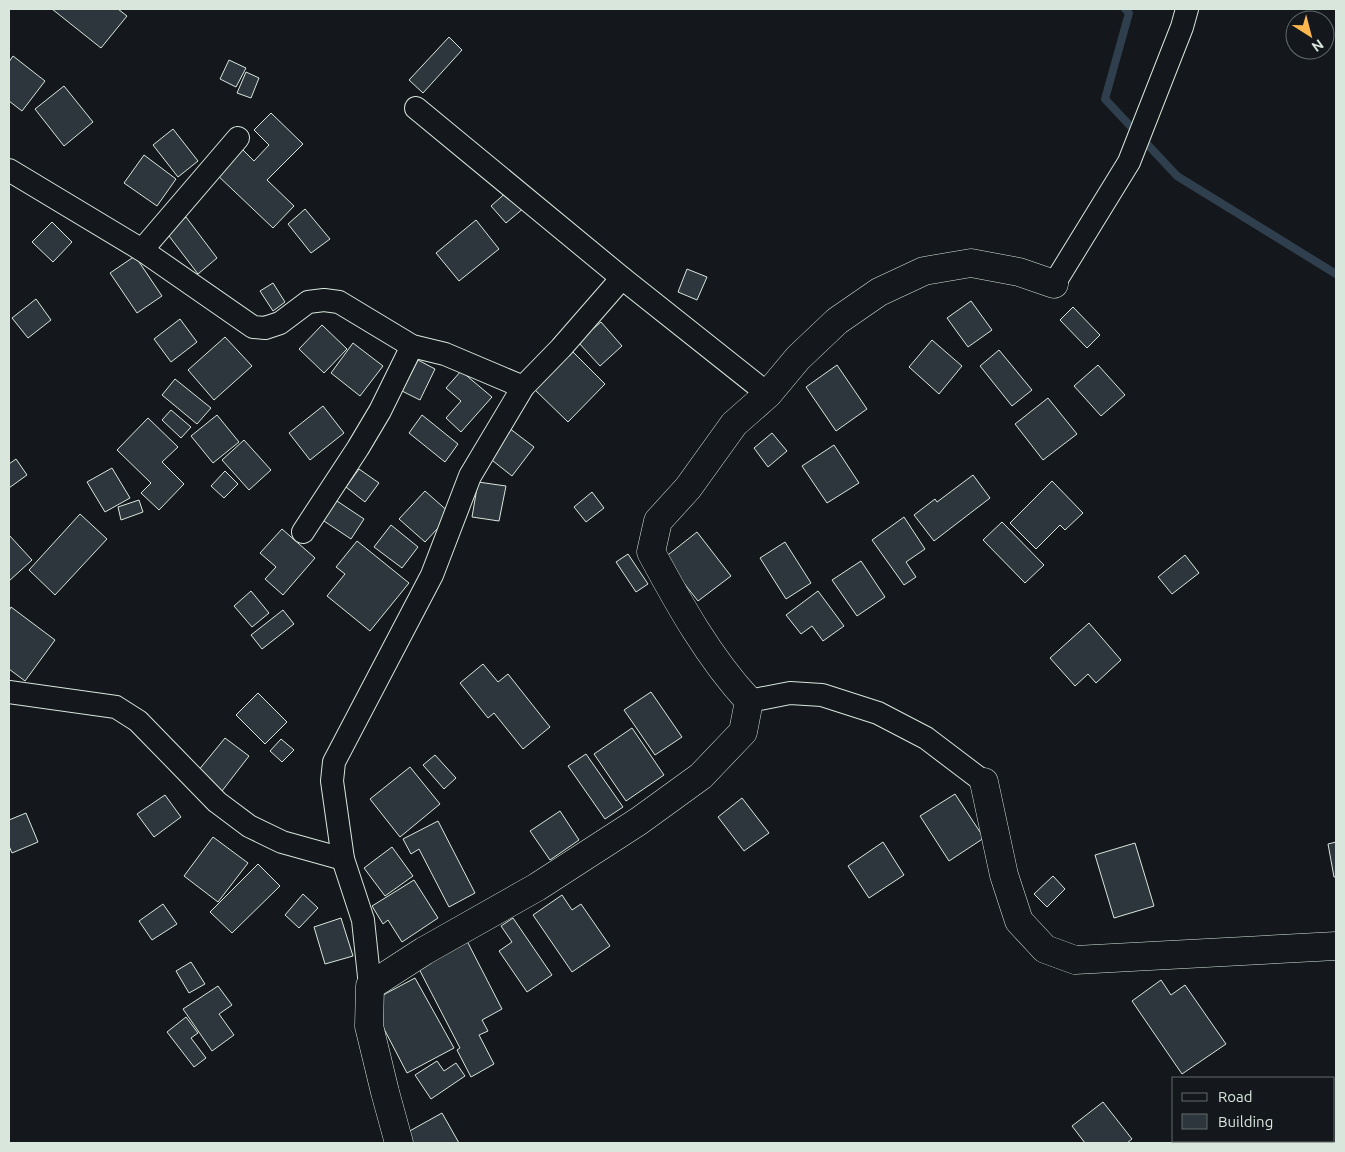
<svg xmlns="http://www.w3.org/2000/svg" width="1345" height="1152" font-family="Ubuntu,sans-serif">
	<style>
		.lines { fill: none; stroke-linecap: round; stroke-linejoin: round }
		.stream { stroke: #2f3f4d; stroke-width: 8 }
		.building { fill: #2c363c; stroke: #d8e6dc }
		.street-casing { stroke: #d8e6dc; stroke-width: 24 }
		.secondary-casing { stroke: #d8e6dc; stroke-width: 29 }
		.street { stroke: #14181c; stroke-width: 22 }
		.secondary { stroke: #14181c; stroke-width: 28 }
	</style>
	<rect width="100%" height="100%" fill="#14181c"/>
	<g class="lines">
		<path class="stream" d="M1125 9 1129 13 1105 99 1177 176 1336 274"/>
	</g>
	<g class="building">
		<path d="M52 9H118L127 16 101 48Z"/>
		<path d="M449 37 462 50 423 93 409 80Z"/>
		<path d="M13 56 45 81 22 111 9 101V62Z"/>
		<path d="M229 60 246 68 236 87 220 79Z"/>
		<path d="M246 72 259 78 251 98 237 93Z"/>
		<path d="M64 86 93 122 64 146 35 109Z"/>
		<path d="M271 113 303 144 267 180 294 206 273 228 214 172 239 146 254 161 269 145 254 130Z"/>
		<path d="M173 129 198 161 178 177 153 145Z"/>
		<path d="M144 155 176 179 157 206 124 183Z"/>
		<path d="M509 190 525 207 506 223 491 206Z"/>
		<path d="M305 209 330 239 311 253 288 224Z"/>
		<path d="M186 217 217 258 198 274 166 232Z"/>
		<path d="M476 220 499 249 459 281 436 253Z"/>
		<path d="M52 222 72 242 53 262 32 242Z"/>
		<path d="M135 256 162 296 137 313 110 273Z"/>
		<path d="M687 269 707 277 697 300 678 292Z"/>
		<path d="M273 283 285 302 273 311 260 291Z"/>
		<path d="M36 299 51 320 28 338 12 318Z"/>
		<path d="M971 301 992 330 968 347 947 318Z"/>
		<path d="M1073 307 1100 335 1087 348 1060 320Z"/>
		<path d="M180 319 197 342 171 362 154 339Z"/>
		<path d="M601 322 622 346 600 366 578 342Z"/>
		<path d="M322 325 347 349 324 373 299 349Z"/>
		<path d="M225 337 252 366 214 400 188 370Z"/>
		<path d="M932 340 962 366 939 394 909 367Z"/>
		<path d="M353 343 383 366 360 396 331 373Z"/>
		<path d="M999 350 1032 390 1012 406 980 366Z"/>
		<path d="M572 351 605 384 568 422 534 389Z"/>
		<path d="M418 360 435 369 420 400 402 391Z"/>
		<path d="M837 365 867 409 836 431 806 387Z"/>
		<path d="M1098 365 1125 395 1101 416 1074 386Z"/>
		<path d="M461 371 492 397 461 432 446 418 461 401 446 388Z"/>
		<path d="M175 379 211 408 197 424 162 395Z"/>
		<path d="M1048 398 1077 434 1043 460 1015 424Z"/>
		<path d="M323 406 344 433 310 460 289 433Z"/>
		<path d="M171 410 191 427 181 438 162 420Z"/>
		<path d="M217 415 239 442 213 463 191 436Z"/>
		<path d="M422 415 458 444 445 462 409 433Z"/>
		<path d="M148 418 178 447 162 462 184 484 159 510 141 493 151 483 117 450Z"/>
		<path d="M509 428 534 447 512 476 488 457Z"/>
		<path d="M772 433 787 451 768 467 754 448Z"/>
		<path d="M244 440 271 470 249 490 222 460Z"/>
		<path d="M834 445 859 483 827 503 802 466Z"/>
		<path d="M16 459 27 475 9 488V464Z"/>
		<path d="M112 468 130 498 105 512 87 482Z"/>
		<path d="M359 469 379 483 365 502 346 487Z"/>
		<path d="M225 471 238 484 224 498 211 486Z"/>
		<path d="M973 475 990 498 934 541 914 515 935 499 937 502Z"/>
		<path d="M1052 481 1083 513 1065 530 1060 525 1036 549 1010 523Z"/>
		<path d="M478 482 506 486 499 521 472 517Z"/>
		<path d="M425 491 451 514 425 542 399 519Z"/>
		<path d="M592 492 604 508 586 522 574 507Z"/>
		<path d="M334 499 364 519 351 539 321 519Z"/>
		<path d="M139 500 143 512 121 520 118 507Z"/>
		<path d="M80 514 107 539 55 595 29 570Z"/>
		<path d="M904 517 925 549 906 562 916 577 904 585 872 540Z"/>
		<path d="M1002 522 1044 565 1025 583 983 540Z"/>
		<path d="M391 525 418 547 402 568 374 547Z"/>
		<path d="M282 529 315 558 283 595 265 579 276 567 260 553Z"/>
		<path d="M697 532 731 576 698 601 664 558Z"/>
		<path d="M9 535 32 560 9 581Z"/>
		<path d="M357 541 409 583 370 631 327 596 345 574 336 567Z"/>
		<path d="M785 542 811 583 786 599 760 558Z"/>
		<path d="M628 554 648 584 636 592 616 562Z"/>
		<path d="M1185 555 1199 573 1172 594 1158 577Z"/>
		<path d="M861 561 885 597 857 616 832 580Z"/>
		<path d="M251 591 269 613 252 627 234 606Z"/>
		<path d="M818 591 844 626 823 641 812 626 801 634 786 615Z"/>
		<path d="M11 607 55 640 25 681 9 669V611Z"/>
		<path d="M283 610 294 624 262 649 251 635Z"/>
		<path d="M1089 623 1121 660 1096 683 1088 674 1075 686 1050 658Z"/>
		<path d="M483 664 498 682 508 674 550 727 523 749 494 713 488 718 460 683Z"/>
		<path d="M651 692 682 737 655 755 624 710Z"/>
		<path d="M258 693 287 722 265 744 236 715Z"/>
		<path d="M632 728 664 775 626 801 594 754Z"/>
		<path d="M225 738 249 756 222 791 198 771Z"/>
		<path d="M281 739 294 750 282 762 270 751Z"/>
		<path d="M586 754 623 807 605 819 568 766Z"/>
		<path d="M435 755 456 778 444 789 423 765Z"/>
		<path d="M410 767 440 804 400 837 370 799Z"/>
		<path d="M955 794 984 838 949 861 920 816Z"/>
		<path d="M165 795 181 817 154 837 137 814Z"/>
		<path d="M742 798 769 833 744 851 718 817Z"/>
		<path d="M560 811 579 840 550 860 530 831Z"/>
		<path d="M26 813 38 842 12 853 9 846V820Z"/>
		<path d="M438 821 475 893 449 907 419 849 411 854 403 839Z"/>
		<path d="M213 837 248 863 218 902 184 876Z"/>
		<path d="M883 842 904 875 869 898 848 866Z"/>
		<path d="M1336 842V877H1334L1328 844Z"/>
		<path d="M1135 843 1154 906 1114 918 1095 855Z"/>
		<path d="M392 847 413 876 385 896 364 868Z"/>
		<path d="M258 864 280 886 232 933 210 912Z"/>
		<path d="M1053 876 1065 889 1047 907 1034 894Z"/>
		<path d="M414 880 438 918 402 942 388 920 383 924 372 906Z"/>
		<path d="M303 894 318 908 299 928 285 915Z"/>
		<path d="M562 895 572 910 581 904 610 946 572 972 533 915Z"/>
		<path d="M163 904 177 924 152 940 139 921Z"/>
		<path d="M341 918 353 956 325 964 314 927Z"/>
		<path d="M513 918 552 975 527 992 499 951 512 942 501 926Z"/>
		<path d="M467 941 502 1009 482 1020 488 1031 479 1035 494 1064 471 1077 457 1050 460 1048 418 967Z"/>
		<path d="M191 962 205 984 189 993 176 971Z"/>
		<path d="M415 978 454 1048 407 1073 370 1002Z"/>
		<path d="M1161 980 1171 995 1185 985 1226 1044 1182 1074 1132 1001Z"/>
		<path d="M218 986 232 1005 219 1014 234 1035 212 1051 183 1009Z"/>
		<path d="M186 1017 198 1033 191 1038 206 1058 194 1067 167 1032Z"/>
		<path d="M437 1061 444 1071 456 1063 465 1076 431 1099 415 1075Z"/>
		<path d="M1103 1102 1132 1139 1127 1143H1085L1072 1126Z"/>
		<path d="M442 1113 459 1143H412L406 1133Z"/>
	</g>
	<g class="lines">
		<g class="street-casing">
			<g id="street">
				<path d="M416 108 622 278 768 394"/>
				<path d="M9 170 142 250 253 327 265 328 280 323 308 302 324 300 339 302 412 346 445 354 523 387"/>
				<path d="M142 250 238 138"/>
				<path d="M1054 284 1129 162 1182 27 1187 9"/>
				<path d="M303 532 358 448 380 411 412 346"/>
				<path d="M9 692 116 707 138 721 217 802 249 826 282 842 343 859"/>
				<path d="M749 701 790 693 822 695 878 713 926 738 984 782"/>
				<path d="M370 986 363 920 343 859 332 781 334 762 432 575 470 476 523 387 561 348 622 278"/>
			</g>
		</g>
		<g class="secondary-casing">
			<g id="secondary">
				<path d="M984 782 1004 875 1019 921 1045 949 1075 960 1336 946"/>
				<path d="M399 1143 385 1092 369 1026 370 986 424 951 537 887 639 821 701 776 743 732 749 701C709 658 679 604 651 552L658 521 688 488 734 424 768 394 798 358 837 321 879 292 924 271 971 263 1019 272 1054 284"/>
			</g>
		</g>
		<use href="#street" class="street"/>
		<use href="#secondary" class="secondary"/>
	</g>
	<rect width="1345" height="1152" fill="none" stroke="#d8e6dc" stroke-width="20"/>
	<rect x="1172" y="1077" width="162" height="65" fill="#14181c" stroke="#626a69"/>
	<rect x="1182" y="1093" width="25" height="8" fill="#14181c" stroke="#626a69"/>
	<text x="1218" y="1102" font-size="15" fill="#d8e6dc">Road</text>
	<rect x="1182" y="1114" width="25" height="15" fill="#2c363c" stroke="#626a69"/>
	<text x="1218" y="1127" font-size="15" fill="#d8e6dc">Building</text>
	<g transform="translate(1310 35) rotate(144)"><circle r="24" fill="#14181c" stroke="#626a69"/>
	<path d="M0-4L9 19L0 12L-9 19Z" fill="#ffb74d"/>
	<text y="-8" font-size="14" font-weight="bold" text-anchor="middle" fill="#d8e6dc">N</text>
	</g>
</svg>
